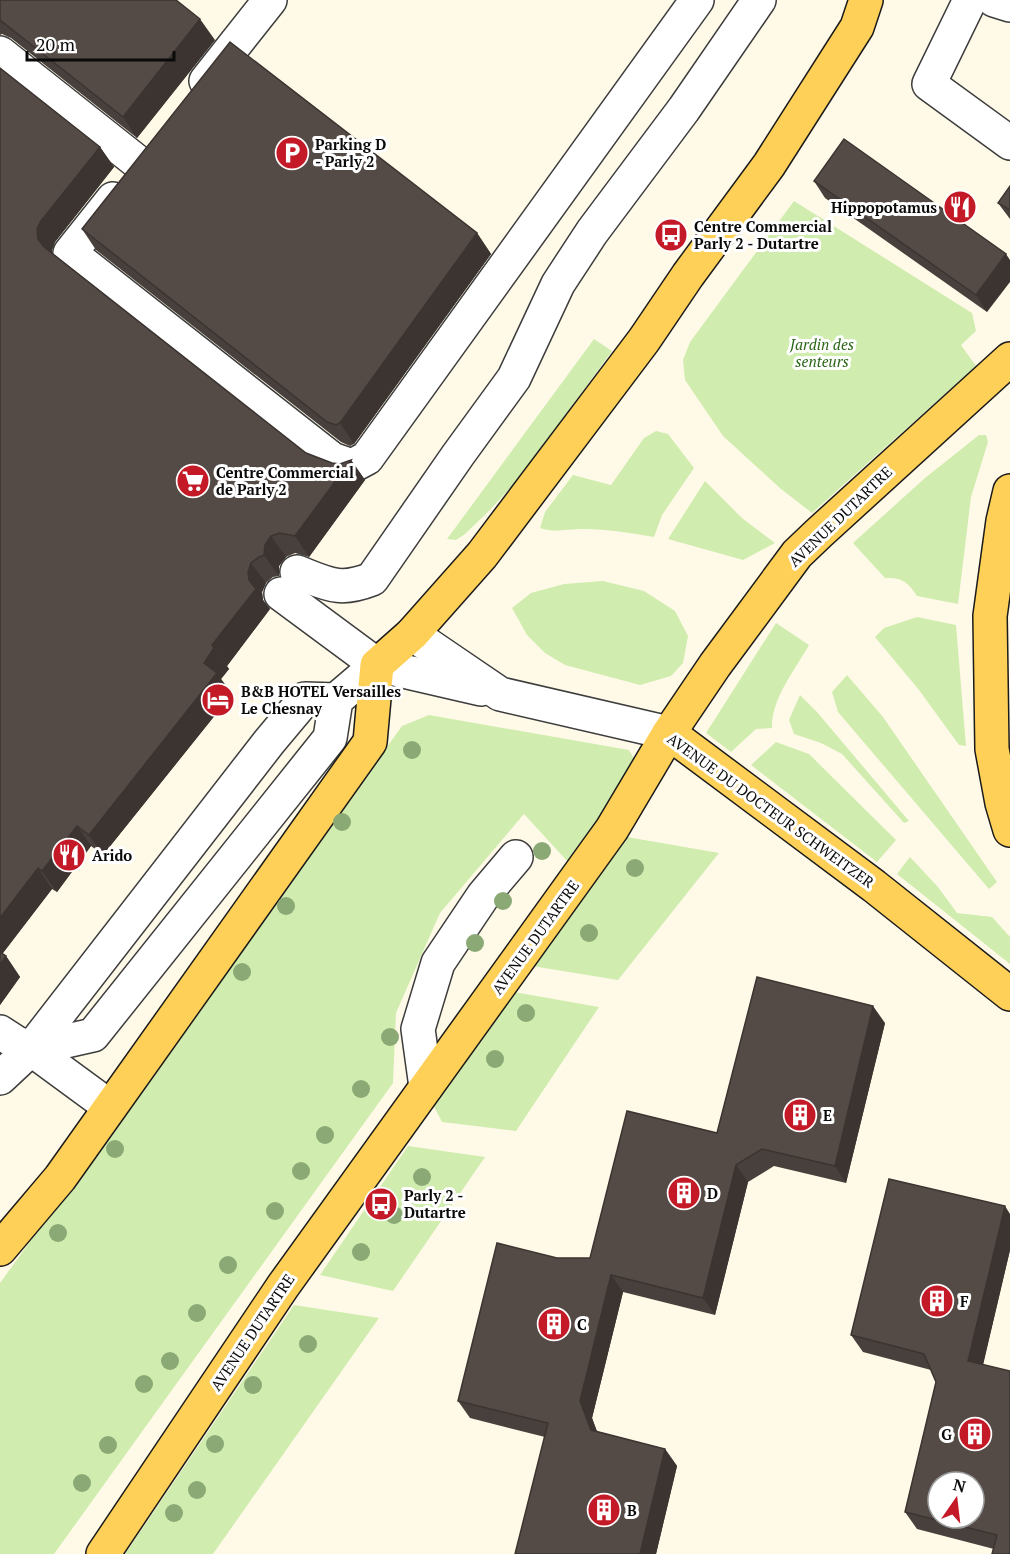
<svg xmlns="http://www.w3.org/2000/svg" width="1010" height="1554" font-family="'PT Serif',serif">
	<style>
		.green { fill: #d1ecaf }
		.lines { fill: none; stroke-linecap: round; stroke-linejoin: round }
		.minor-casing { stroke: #3d3d3d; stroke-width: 36 }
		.major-casing { stroke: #1b1b1b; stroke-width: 36 }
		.minor { stroke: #fff; stroke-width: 33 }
		.major { stroke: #ffd058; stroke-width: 33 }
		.tree { fill: #8aa975 }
		.wall { fill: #48403c }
		.shaded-wall { fill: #3b3431 }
		.building { fill: #544b46; stroke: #3b3431; stroke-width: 1.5; fill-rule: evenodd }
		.labels { text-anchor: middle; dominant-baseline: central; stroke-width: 6; stroke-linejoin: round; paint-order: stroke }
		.poi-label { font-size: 15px; font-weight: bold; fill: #0a0a0a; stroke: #fff; text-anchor: start }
		.park-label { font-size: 15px; font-style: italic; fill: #2a6617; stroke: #fff }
		.street-label { font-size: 15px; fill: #0a0a0a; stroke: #fff }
	</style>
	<rect width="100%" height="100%" fill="#fffae8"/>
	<g class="green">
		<path d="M794 201 972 313 976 331 961 345 976 366 812 513 781 489 723 436 685 380 683 360 690 342Z"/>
		<path d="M594 339 612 351 520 477 490 510 465 534 456 540 447 539Z"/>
		<path d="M656 431 668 434 694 468 662 515 654 537C630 533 607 529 583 529 568 529 554 533 540 528L545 512 573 475 611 485 644 438Z"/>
		<path d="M979 435H986L988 442 971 497 958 604 917 596C908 582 902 577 885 578L853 543 925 478Z"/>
		<path d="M705 481 742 518 775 543 743 560 668 539Z"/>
		<path d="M603 581 644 591 675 611 688 636 683 663 671 676 640 685 565 665 545 653 527 635 512 608 531 593 564 584Z"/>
		<path d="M917 617 956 625 966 746 959 745 919 690 875 637 884 628Z"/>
		<path d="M776 623 809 645C795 670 771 699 772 728L756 729 731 752 706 733Z"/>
		<path d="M847 675 883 717 997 882 989 889 838 712 832 692Z"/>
		<path d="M800 695 817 712 909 821 904 823 842 754 821 743 794 734 789 720Z"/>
		<path d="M429 715 629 750 637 763 568 862 524 814 440 913 396 1013 393 1083 54 1554H0V1283L402 726Z"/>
		<path d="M776 742 809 754 896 840 877 862 751 765Z"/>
		<path d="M627 837 719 853 618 980 532 966Z"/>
		<path d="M910 857 938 887 957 913 992 917 1010 937V964L897 874Z"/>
		<path d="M514 992 599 1007 516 1131 442 1122 430 1099Z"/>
		<path d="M408 1146 485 1157 393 1291 320 1275Z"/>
		<path d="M294 1305 379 1318 213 1554H125Z"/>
	</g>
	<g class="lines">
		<g class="minor-casing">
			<g id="minor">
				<path d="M970 0 929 84 1010 143"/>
				<path d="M994 0 1010 5"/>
				<path d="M0 53 140 164"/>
				<path d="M206 81 270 0"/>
				<path d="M113 199 70 253 332 459 352 466 367 458 697 0"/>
				<path d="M297 572C328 584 339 592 372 579L458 455 514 378 558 284 592 232 684 109 759 0"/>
				<path d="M281 594 377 665 481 689"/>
				<path d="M412 634 500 694 669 733"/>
				<path d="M0 1032 17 1043 31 1049 110 1107"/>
				<path d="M31 1049 93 1035 330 738 336 700 377 665"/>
				<path d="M0 1078 31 1049 269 742 305 699 336 700"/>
				<path d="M426 1087 418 1029 438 963 483 896 516 857"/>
			</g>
		</g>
		<g class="major-casing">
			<g id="major">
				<path d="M1010 491 1003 521 990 616 992 749 1002 803 1010 830"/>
				<path d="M669 733 874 886 1010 994"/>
				<path d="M0 1249 60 1178 370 742 377 665 412 634 482 555 644 340 688 275 769 165 857 27 866 0"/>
				<path d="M103 1554 283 1286 612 829 669 733 715 665 797 554 819 533 1010 359"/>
			</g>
		</g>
		<use href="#minor" class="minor"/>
		<use href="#major" class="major"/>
	</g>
	<g class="tree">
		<circle cx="412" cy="750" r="9"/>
		<circle cx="342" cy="822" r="9"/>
		<circle cx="542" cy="851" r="9"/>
		<circle cx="635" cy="868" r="9"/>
		<circle cx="503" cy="901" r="9"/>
		<circle cx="286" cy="906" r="9"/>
		<circle cx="589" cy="933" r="9"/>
		<circle cx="475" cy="943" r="9"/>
		<circle cx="242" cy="972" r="9"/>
		<circle cx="526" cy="1013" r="9"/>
		<circle cx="390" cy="1037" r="9"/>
		<circle cx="495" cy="1059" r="9"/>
		<circle cx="361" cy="1089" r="9"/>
		<circle cx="325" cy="1135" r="9"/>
		<circle cx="115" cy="1149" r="9"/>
		<circle cx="301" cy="1171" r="9"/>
		<circle cx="422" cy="1177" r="9"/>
		<circle cx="275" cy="1211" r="9"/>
		<circle cx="394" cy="1215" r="9"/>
		<circle cx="58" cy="1233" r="9"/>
		<circle cx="361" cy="1252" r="9"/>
		<circle cx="228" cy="1265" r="9"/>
		<circle cx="197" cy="1313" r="9"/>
		<circle cx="308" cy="1344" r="9"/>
		<circle cx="170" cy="1361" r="9"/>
		<circle cx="144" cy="1384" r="9"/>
		<circle cx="253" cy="1385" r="9"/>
		<circle cx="215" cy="1444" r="9"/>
		<circle cx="108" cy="1445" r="9"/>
		<circle cx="82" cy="1483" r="9"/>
		<circle cx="197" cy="1490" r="9"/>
		<circle cx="174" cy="1513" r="9"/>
	</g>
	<g class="wall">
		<path d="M0 0 215 40 137 138 11 38 2 34 0 35Z"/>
		<path d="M0 68 100 147 114 167 55 242 52 250V253L306 453 332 463 340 464 351 460 365 480 309 557 295 553 286 557 279 566V576L273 577 266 583 262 592 263 600 270 609 227 666 229 669 221 679 232 694 103 855 91 846 57 892 52 889 2 954 6 956 20 977 0 1005Z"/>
		<path d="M814 181 1006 254 987 312 825 198Z"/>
		<path d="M1010 186V219L998 203Z"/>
		<path d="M82 229 477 233 491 254 354 444 350 446 341 442 96 250Z"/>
		<path d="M885 1023 846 1183 774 1166 748 1182 715 1315 623 1292 592 1418 597 1432 665 1449 677 1466 656 1554H515L545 1437 470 1418 458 1401 557 1258H590Z"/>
		<path d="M1010 1250 983 1364 1010 1554 994 1549 917 1529 905 1512 936 1382 931 1370 863 1352 851 1335Z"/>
	</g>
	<g class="shaded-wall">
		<path d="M200 19 215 40 137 138 123 117Z"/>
		<path d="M100 147 114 167 55 242 52 250V259L38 239 37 229 41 221Z"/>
		<path d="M477 233 491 254 354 444 340 423Z"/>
		<path d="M1006 254 1010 260V282L987 312 976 295Z"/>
		<path d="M351 460 365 480 309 557 295 536Z"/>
		<path d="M271 536 286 557 279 566V576L264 555 265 545Z"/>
		<path d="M251 563 266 583 262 592 263 600 270 609 227 666 212 645 249 580 248 572Z"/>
		<path d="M214 648 229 669 221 679 232 694 103 855 89 835Z"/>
		<path d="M77 826 91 846 57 892 42 871Z"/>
		<path d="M38 868 52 889 0 957V918Z"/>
		<path d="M6 956 20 977 0 1005V965Z"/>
		<path d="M873 1006 885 1023 846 1183 835 1166Z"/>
		<path d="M736 1165 748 1182 715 1315 703 1298Z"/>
		<path d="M1005 1206 1010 1214V1250L980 1378 968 1361Z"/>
		<path d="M611 1275 623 1292 592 1418 603 1447 591 1430 580 1401Z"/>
		<path d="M665 1449 677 1466 656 1554H640Z"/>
	</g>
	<g class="building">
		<path d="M0 0H176L200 19 123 117 0 20Z"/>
		<path d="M230 42 477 233 340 423 336 425 327 422 82 229Z"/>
		<path d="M0 68 100 147 41 221 37 229 38 239 44 247 306 453 332 463 340 464 351 460 295 536 280 533 271 536 265 545 264 555 259 557 251 563 248 572 249 580 256 589 212 645 214 648 204 663 217 673 89 835 77 826 42 871 38 868 0 918Z"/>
		<path d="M844 139 1006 254 976 295 814 181Z"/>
		<path d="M1010 186V210L998 203Z"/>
		<path d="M0 952 6 956 0 965Z"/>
		<path d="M757 977 873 1006 835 1166 762 1149 736 1165 703 1298 611 1275 580 1401 591 1430 665 1449 640 1554H515L548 1423 458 1401 497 1243 557 1258H590L627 1111 717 1133Z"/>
		<path d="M889 1179 1005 1206 968 1361 1010 1371V1554H992L997 1535 905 1512 936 1382 924 1354 851 1335ZM938 1482H974V1518H938Z"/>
	</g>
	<defs>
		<g id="parking-disc" transform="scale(1.725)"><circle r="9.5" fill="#c41927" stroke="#fff"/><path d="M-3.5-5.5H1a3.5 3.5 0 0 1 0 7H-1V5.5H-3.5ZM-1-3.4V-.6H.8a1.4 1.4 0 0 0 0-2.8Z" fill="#fff"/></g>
		<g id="restaurant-disc" transform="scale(1.725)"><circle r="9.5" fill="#c41927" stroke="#fff"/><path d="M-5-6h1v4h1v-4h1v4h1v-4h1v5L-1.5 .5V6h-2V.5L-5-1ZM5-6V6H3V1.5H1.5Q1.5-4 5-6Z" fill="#fff"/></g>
		<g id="bus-disc" transform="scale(1.725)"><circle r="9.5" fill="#c41927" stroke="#fff"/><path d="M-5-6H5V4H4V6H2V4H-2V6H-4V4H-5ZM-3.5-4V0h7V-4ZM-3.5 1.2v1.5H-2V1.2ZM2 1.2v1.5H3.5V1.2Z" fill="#fff"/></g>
		<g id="supermarket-disc" transform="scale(1.725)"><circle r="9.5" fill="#c41927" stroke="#fff"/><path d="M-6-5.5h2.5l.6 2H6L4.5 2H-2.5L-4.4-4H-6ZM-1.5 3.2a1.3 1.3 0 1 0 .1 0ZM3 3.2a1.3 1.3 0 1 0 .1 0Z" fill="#fff"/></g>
		<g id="hotel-disc" transform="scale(1.725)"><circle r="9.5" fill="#c41927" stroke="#fff"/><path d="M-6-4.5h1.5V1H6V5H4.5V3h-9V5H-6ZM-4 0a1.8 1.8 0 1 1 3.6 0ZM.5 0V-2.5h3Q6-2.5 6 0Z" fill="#fff"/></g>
		<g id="building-disc" transform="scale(1.725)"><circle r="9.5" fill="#c41927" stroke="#fff"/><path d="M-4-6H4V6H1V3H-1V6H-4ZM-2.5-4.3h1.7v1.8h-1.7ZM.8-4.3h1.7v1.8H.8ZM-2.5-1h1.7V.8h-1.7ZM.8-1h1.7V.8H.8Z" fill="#fff"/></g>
	</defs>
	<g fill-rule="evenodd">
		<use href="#parking-disc" x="292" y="153"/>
		<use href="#restaurant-disc" x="960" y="207"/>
		<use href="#bus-disc" x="671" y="235"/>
		<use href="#supermarket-disc" x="193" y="481"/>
		<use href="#hotel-disc" x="218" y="700"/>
		<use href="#restaurant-disc" x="69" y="855"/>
		<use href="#building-disc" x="800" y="1115"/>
		<use href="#building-disc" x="684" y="1193"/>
		<use href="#bus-disc" x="381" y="1204"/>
		<use href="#building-disc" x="937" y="1301"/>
		<use href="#building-disc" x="554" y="1324"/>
		<use href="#building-disc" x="975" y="1434"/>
		<use href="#building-disc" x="604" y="1510"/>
	</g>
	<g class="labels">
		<g class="poi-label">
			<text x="315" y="144">Parking D<tspan x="315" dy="17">- Parly 2</tspan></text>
			<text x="937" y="207" text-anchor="end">Hippopotamus</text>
			<text x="694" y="226">Centre Commercial<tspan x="694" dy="17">Parly 2 - Dutartre</tspan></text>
			<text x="216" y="472">Centre Commercial<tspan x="216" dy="17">de Parly 2</tspan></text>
			<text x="241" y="691">B&amp;B HOTEL Versailles<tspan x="241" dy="17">Le Chesnay</tspan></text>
			<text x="92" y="855">Arido</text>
			<text x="823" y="1115">E</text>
			<text x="707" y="1193">D</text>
			<text x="404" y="1195">Parly 2 -<tspan x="404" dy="17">Dutartre</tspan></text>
			<text x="960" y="1301">F</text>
			<text x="577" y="1324">C</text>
			<text x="952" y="1434" text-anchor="end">G</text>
			<text x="627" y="1510">B</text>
		</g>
		<g class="park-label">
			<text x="822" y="344">Jardin des<tspan x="822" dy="17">senteurs</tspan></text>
		</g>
		<g class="street-label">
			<text transform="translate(840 516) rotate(-44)">AVENUE DUTARTRE</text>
			<text transform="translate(771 810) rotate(36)">AVENUE DU DOCTEUR SCHWEITZER</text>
			<text transform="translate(535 937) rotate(-54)">AVENUE DUTARTRE</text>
			<text transform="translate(252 1332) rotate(-56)">AVENUE DUTARTRE</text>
		</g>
	</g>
	<g transform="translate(956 1500) rotate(14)"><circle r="28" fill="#ffffff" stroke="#9d9d9d" stroke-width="1.5"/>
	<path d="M0-4.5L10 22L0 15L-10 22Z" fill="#c41927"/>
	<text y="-9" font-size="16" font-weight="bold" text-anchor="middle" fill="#0a0a0a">N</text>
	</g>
	<path d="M27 51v9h147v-9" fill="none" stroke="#0a0a0a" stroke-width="3"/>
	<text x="36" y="51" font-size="18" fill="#0a0a0a" stroke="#ffffff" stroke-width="4.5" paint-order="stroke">20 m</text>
</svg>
